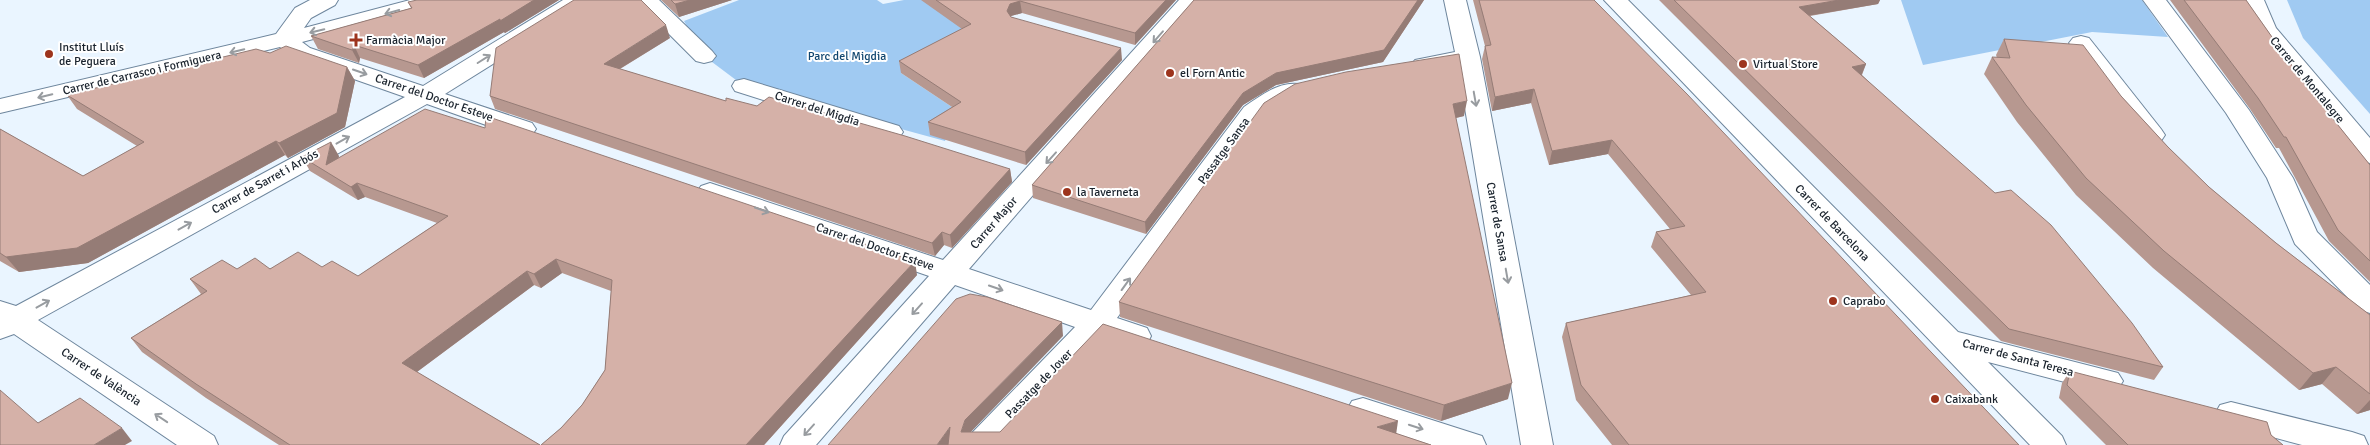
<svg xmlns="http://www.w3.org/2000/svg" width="2370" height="445" font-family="Signika,sans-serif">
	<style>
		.green { fill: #a0caf2 }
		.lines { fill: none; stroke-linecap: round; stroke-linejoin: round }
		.minor-casing { stroke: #6e869d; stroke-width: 2 }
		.minor { fill: #fff; fill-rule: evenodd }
		.wall { fill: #b79890 }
		.shaded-wall { fill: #957c76 }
		.building { fill: #d5b1a8; stroke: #957c76 }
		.oneway { stroke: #989ca0 }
		.poi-dot { fill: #9d341d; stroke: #fff; stroke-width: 2 }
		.labels { text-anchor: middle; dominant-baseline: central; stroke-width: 4; stroke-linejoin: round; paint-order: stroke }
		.poi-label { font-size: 12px; fill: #1a232d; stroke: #fff; text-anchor: start }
		.park-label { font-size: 12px; fill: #10466f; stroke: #fff }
		.street-label { font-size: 12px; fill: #1a232d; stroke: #fff }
	</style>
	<rect width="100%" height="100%" fill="#eaf5ff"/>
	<g class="green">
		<path d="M739 0H877L883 4 904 0H957L1003 20 901 73 958 111 945 141 744 86 704 56 684 21Z"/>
		<path d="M1901 0H2142L2168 37 2092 32 1923 65Z"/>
		<path d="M2287 0H2370V114L2303 38Z"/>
	</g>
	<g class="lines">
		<g class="minor-casing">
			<g id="minor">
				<path d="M310 0H338L335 5 311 18 304 28 410 0H446L443 5 302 42 310 48 423 86 563 0H590L587 5 445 94 532 123 536 129 532 135 523 137 514 135 427 104 38 320 214 436 218 445H177L14 334 0 339V301L16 306 405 97 294 58 280 47 0 113V99L276 34 295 8Z"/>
				<path d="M635 0H659L712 51 716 56 712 61 704 63 696 61Z"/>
				<path d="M1179 0H1202L969 269 1091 310 1244 107C1262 95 1281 79 1304 85L1307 90 1304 95 1293 98 1262 117 1117 318 1147 328 1151 336 1147 344 1136 347 1103 336 1001 445H965L969 436 1075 327 955 285 816 445H780L784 436 929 276 701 198 697 192 701 186 710 183 719 186 943 260Z"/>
				<path d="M1444 0H1466L1480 57 1553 445H1521L1458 66 1423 72 1415 70 1411 65 1415 60 1455 52Z"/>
				<path d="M1604 0H1628L1958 332 2118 373 2123 381 2118 389 2107 393 1988 362 2062 436 2066 445H2030Z"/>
				<path d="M2143 0H2166L2249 110 2293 178 2317 232 2370 285V313L2360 310 2295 244 2267 178 2226 113Z"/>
				<path d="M2242 0H2264L2276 28 2370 138V163L2361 161 2257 35Z"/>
				<path d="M2081 36 2089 38 2161 129 2165 135 2161 141 2152 143 2143 141 2069 43 2073 38Z"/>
				<path d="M744 79 899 126 903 132 899 138 890 140 735 91 732 86 735 81Z"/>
				<path d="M1363 398 1482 436 1486 445H1431L1352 419 1347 410 1352 401Z"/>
				<path d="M2231 402 2352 432 2364 436 2368 445H2302L2220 423 2215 414 2220 405Z"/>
			</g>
		</g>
		<use href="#minor" class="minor"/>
	</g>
	<g class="wall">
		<path d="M559 0 505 33 504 32 424 78 360 58 359 63 318 49 311 36 411 8 408 2Z"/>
		<path d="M661 0H732L679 17Z"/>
		<path d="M921 0H1176L1135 45 1022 13 1011 16V17L1122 60 1026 165 930 135 928 122 952 107 901 73 899 61 962 29Z"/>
		<path d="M1194 0H1424L1383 62 1276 85 1243 105 1146 234 1033 198 1032 185Z"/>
		<path d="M1473 0H1594L2019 445H1612L1576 400 1562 337 1566 323 1691 295 1651 247 1656 232 1670 229 1608 154 1549 165 1531 103 1492 111 1482 59 1485 46Z"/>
		<path d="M1659 0H1880L1878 4 1810 16 1866 64 1862 75 2163 367 2154 380 2001 341Z"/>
		<path d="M2170 0H2246L2305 84 2370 165V282L2329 241 2279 148H2276L2250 109Z"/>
		<path d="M670 38 620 69 726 101 757 106 1010 169 1012 182 952 248 944 245 935 256 495 109 490 96Z"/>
		<path d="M2004 39 2121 96 2168 147 2209 187 2276 243 2370 315V410L2357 414 2322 384 2299 390 2153 268 2076 195 2017 122 1984 74 1992 57 1997 58 1996 55Z"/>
		<path d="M270 53 347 67 355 81 345 127 288 158 285 155 88 263 19 272 0 261V129L83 176 137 146 77 109 67 95Z"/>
		<path d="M1346 72 1464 116 1456 118 1508 399 1441 421 1120 317 1119 302Z"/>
		<path d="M339 156 338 158 917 275 764 445H541L561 428 582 405 605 370 611 291 562 273 541 288 534 285 417 372 540 445H279L206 398 142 352 131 338 201 294 190 279 237 269 322 267 358 276 437 223 365 197 358 200 310 171 302 157Z"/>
		<path d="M2070 371 2271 435 2283 445H2106L2059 398 2062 383Z"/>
	</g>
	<g class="shaded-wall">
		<path d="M534 0H559L505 33 504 32 424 78 418 65Z"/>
		<path d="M690 0H732L679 17 675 4Z"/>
		<path d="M1166 0H1176L1135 45V33Z"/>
		<path d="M1418 0H1424L1383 62 1276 85 1243 105 1146 234 1145 222 1243 93 1276 73Z"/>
		<path d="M1839 0H1880L1878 4 1795 18 1799 7Z"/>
		<path d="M1020 1 1022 13 1011 16 1008 23 1007 11 1010 4Z"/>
		<path d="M666 25 670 38 608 76 604 64Z"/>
		<path d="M354 45 360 58 359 63 352 50Z"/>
		<path d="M1121 48 1122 60 1026 165 1025 152Z"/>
		<path d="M1866 64 1861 76 1852 67Z"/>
		<path d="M347 67 355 81 345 127 288 158 279 143Z"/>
		<path d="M1534 89 1531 103 1492 111 1495 97Z"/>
		<path d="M1467 101 1464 116 1451 119 1453 104Z"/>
		<path d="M1612 140 1608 154 1549 165 1552 151Z"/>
		<path d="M276 141 285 155 88 263 19 272 6 257Z"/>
		<path d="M331 142 339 156 334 177 326 165Z"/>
		<path d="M1010 169 1012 182 952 248 950 235Z"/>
		<path d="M357 183 365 197 358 200 351 187Z"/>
		<path d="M942 232 944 245 935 256 932 243Z"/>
		<path d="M556 259 562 273 541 288 534 274Z"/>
		<path d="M915 261 917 275 764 445H746Z"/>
		<path d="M527 271 534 285 410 377 402 363Z"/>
		<path d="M1062 322 1063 336 968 435 961 432 965 420Z"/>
		<path d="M2336 367 2322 384 2299 390 2313 373Z"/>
		<path d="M1512 383 1508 399 1441 421 1444 405Z"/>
		<path d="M2370 400V410L2357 414Z"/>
		<path d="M1398 421 1396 435 1377 427Z"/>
		<path d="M950 427V445H937Z"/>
		<path d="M122 428 132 441 125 445H94Z"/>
	</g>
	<g class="building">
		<path d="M417 0H534L500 21V19L418 65 354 45 352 50 311 36 412 8 408 2Z"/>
		<path d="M574 0H641L666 25 604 64 726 101V98L757 106 769 97 905 136 1010 169 950 235 942 232 932 243 490 96 496 48Z"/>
		<path d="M671 0H690L675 4Z"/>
		<path d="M936 0H1166L1135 33 1020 1 1010 4 1007 11 1011 17 1121 48 1025 152 928 122 961 102 899 61 971 24Z"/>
		<path d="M1194 0H1418L1384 50 1276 73 1243 93 1145 222 1032 185Z"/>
		<path d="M1479 0H1594L1687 94 2019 445H1629L1581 385 1566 323 1706 292 1656 232 1685 226 1612 140 1552 151 1534 89 1495 97 1485 46 1491 45Z"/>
		<path d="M1674 0H1839L1799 7 1866 64 1852 67 1995 193 2011 190 2051 225 2132 323 2163 367 2009 329Z"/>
		<path d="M2184 0H2246L2305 84 2370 165V261L2338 230 2286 137H2284L2258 98Z"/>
		<path d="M2004 39 2083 45 2121 96 2168 147 2209 187 2276 243 2370 315V394L2336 367 2313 373 2164 251 2086 178 2026 105 1992 57 2010 58Z"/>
		<path d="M286 46 347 67 337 113 279 143 276 141 77 248 6 257 0 253V129L83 176 144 142 67 95 256 49 270 53Z"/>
		<path d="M1459 54 1467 101 1453 104 1512 383 1444 405 1119 302 1264 103 1295 84 1346 72Z"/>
		<path d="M425 109 485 128 486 116 915 261 746 445H541L561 428 582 405 605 370 612 280 556 259 534 274 527 271 402 363 540 445H290L196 384 131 338 207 291 190 279 222 260 237 269 255 258 270 269 298 252 322 267 332 261 358 276 448 216 357 183 351 187 302 157 331 142 326 165Z"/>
		<path d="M970 294 987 297 1062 322 965 420 961 432H1000L1103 324 1398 421 1377 427 1431 445H948L950 427 937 445H828L956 299Z"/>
		<path d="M2070 371 2267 422 2271 435 2283 445H2128L2067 385Z"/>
		<path d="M0 390 38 423 80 398 122 428 94 445H0Z"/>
	</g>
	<defs><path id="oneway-shaft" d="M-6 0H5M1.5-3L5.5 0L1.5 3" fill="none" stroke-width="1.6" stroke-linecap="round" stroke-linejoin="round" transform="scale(1.25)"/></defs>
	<g class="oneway">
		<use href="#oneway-shaft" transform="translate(392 12) rotate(165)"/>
		<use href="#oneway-shaft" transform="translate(317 31) rotate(167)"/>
		<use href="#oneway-shaft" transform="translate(1158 37) rotate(131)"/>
		<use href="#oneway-shaft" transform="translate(237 51) rotate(166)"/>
		<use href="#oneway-shaft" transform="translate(484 59) rotate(-32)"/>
		<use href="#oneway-shaft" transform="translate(360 72) rotate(19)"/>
		<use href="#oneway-shaft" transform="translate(45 96) rotate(167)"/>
		<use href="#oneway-shaft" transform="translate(1475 99) rotate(80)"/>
		<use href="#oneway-shaft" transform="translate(343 140) rotate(-29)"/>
		<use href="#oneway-shaft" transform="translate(1051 158) rotate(132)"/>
		<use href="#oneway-shaft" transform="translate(762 210) rotate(19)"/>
		<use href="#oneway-shaft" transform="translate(185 226) rotate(-29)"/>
		<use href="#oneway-shaft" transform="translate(1507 276) rotate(80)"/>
		<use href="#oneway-shaft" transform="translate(1126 284) rotate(-54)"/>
		<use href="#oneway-shaft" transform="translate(996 288) rotate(19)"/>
		<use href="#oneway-shaft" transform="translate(43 304) rotate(-29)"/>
		<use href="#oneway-shaft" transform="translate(917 309) rotate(132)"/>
		<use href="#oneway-shaft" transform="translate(161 418) rotate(-146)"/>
		<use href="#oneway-shaft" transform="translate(1416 427) rotate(18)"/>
		<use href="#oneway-shaft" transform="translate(809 430) rotate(132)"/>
	</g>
	<g class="poi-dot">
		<path d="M353.5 32.5h5v5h5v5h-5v5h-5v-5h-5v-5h5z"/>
		<circle cx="49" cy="54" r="5"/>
		<circle cx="1743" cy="64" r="5"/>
		<circle cx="1170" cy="73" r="5"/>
		<circle cx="1067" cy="192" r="5"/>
		<circle cx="1833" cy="301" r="5"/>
		<circle cx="1935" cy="399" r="5"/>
	</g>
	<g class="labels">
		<g class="poi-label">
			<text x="366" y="40">Farmàcia Major</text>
			<text x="59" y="47">Institut Lluís<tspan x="59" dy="14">de Peguera</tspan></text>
			<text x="1753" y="64">Virtual Store</text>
			<text x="1180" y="73">el Forn Antic</text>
			<text x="1077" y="192">la Taverneta</text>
			<text x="1843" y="301">Caprabo</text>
			<text x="1945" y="399">Caixabank</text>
		</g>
		<g class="park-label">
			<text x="847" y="56">Parc del Migdia</text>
		</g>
		<g class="street-label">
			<text transform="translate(142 73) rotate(-13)">Carrer de Carrasco i Formiguera</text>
			<text transform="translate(2307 80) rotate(50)">Carrer de Montalegre</text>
			<text transform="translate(434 98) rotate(19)">Carrer del Doctor Esteve</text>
			<text transform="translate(817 109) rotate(18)">Carrer del Migdia</text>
			<text transform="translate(1224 151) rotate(-54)">Passatge Sansa</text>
			<text transform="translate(265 182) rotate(-29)">Carrer de Sarret i Arbós</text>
			<text transform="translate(1497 222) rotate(80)">Carrer de Sansa</text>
			<text transform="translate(994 223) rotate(-49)">Carrer Major</text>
			<text transform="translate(1832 223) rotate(46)">Carrer de Barcelona</text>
			<text transform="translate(875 247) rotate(19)">Carrer del Doctor Esteve</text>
			<text transform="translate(2018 358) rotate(15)">Carrer de Santa Teresa</text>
			<text transform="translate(101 377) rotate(34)">Carrer de València</text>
			<text transform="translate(1039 384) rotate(-46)">Passatge de Jover</text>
		</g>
	</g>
</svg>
